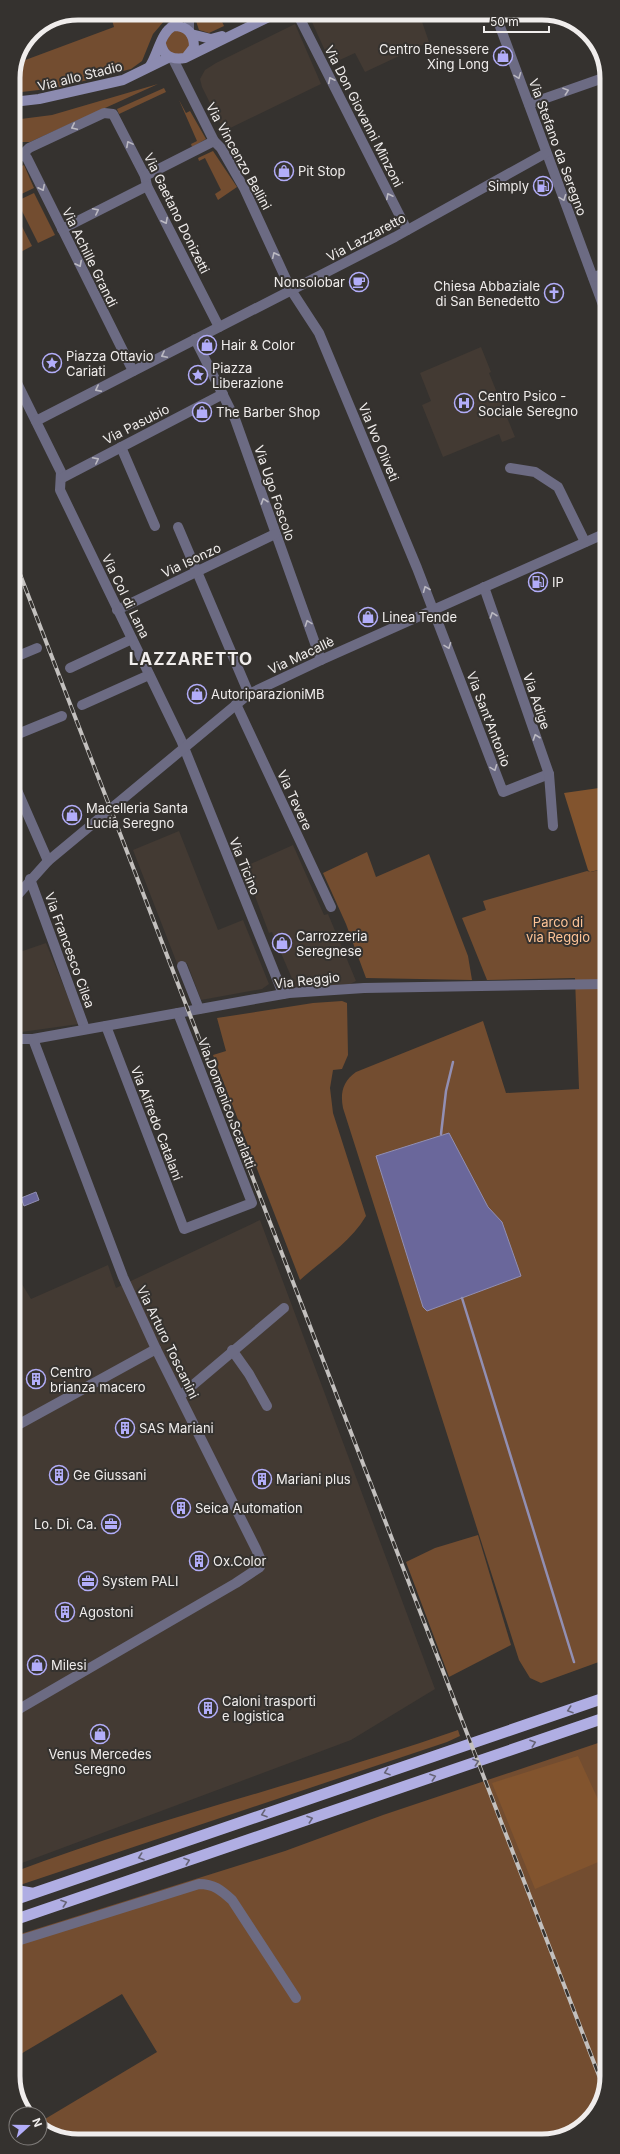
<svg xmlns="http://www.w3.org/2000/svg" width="620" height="2154" font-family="Inter,sans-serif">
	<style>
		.built { fill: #433a33 }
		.green { fill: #734d30 }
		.forest { fill: #82542e }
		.water { fill: #6a679b; stroke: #928fb3 }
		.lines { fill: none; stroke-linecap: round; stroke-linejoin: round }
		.stream { stroke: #928fb3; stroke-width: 2.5 }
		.minor { stroke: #6c6b83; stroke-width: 10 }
		.tertiary { stroke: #6c6b83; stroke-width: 10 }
		.secondary { stroke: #8c8bb0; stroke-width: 10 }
		.trunk { stroke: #b0aee3; stroke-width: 11 }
		.rail-casing { stroke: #c3c0be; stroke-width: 4 }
		.rail { stroke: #35322f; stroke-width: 2.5; stroke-dasharray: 8; stroke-linecap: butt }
		.oneway { stroke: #bbb9c2 }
		.oneway2 { stroke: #666477 }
		.labels { text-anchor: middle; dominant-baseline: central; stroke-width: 4; stroke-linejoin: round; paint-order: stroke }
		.poi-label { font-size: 13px; fill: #f0edec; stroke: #35322f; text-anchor: start }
		.street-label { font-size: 13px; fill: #f0edec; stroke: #35322f }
		.park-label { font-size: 13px; fill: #ffc497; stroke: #35322f }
		.district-label { font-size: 17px; font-weight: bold; letter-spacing: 1px; fill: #f0edec; stroke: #35322f }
		.rim { fill: none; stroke: #f0edec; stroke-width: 5 }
	</style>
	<rect width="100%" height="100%" fill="#35322f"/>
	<g class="built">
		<path d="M330 13H419L429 42 365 72 355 53 331 64 312 22Z"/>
		<path d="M295 24 321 84 224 131 202 87 200 79 205 70 216 63Z"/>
		<path d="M481 347 491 372 489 373 515 437 502 442 499 434 443 457 422 405 431 401 420 373Z"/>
		<path d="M179 831 218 930 243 920 269 984 262 989 201 1000 187 963 178 966 133 850Z"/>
		<path d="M293 845 324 915 328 914 356 981 350 984 296 988 272 932 269 933 244 867Z"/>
		<path d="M46 943 79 1024 14 1033V954Z"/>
		<path d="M260 1220 435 1689 351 1740 14 1866V1271L31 1299 108 1265 116 1288Z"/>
	</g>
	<g class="green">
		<path d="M117 13H171L153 34 142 61 131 69 56 88 13 93V78L20 62 114 27 112 20Z"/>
		<path d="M196 13H218L224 26 209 33 199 30 196 21Z"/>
		<path d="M180 30 188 36 190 45 184 54 172 55 165 44 171 32Z"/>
		<path d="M158 84 30 142H13V120L52 115Z"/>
		<path d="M164 88 166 92 119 114 117 109Z"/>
		<path d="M179 100 186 113 190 111 206 139 192 147 191 144 197 141Z"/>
		<path d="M213 151 237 187 218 200 215 194 221 190 205 158 199 161 198 158Z"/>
		<path d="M24 165 34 188 13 198V170Z"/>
		<path d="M34 193 55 235 38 243 17 201Z"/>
		<path d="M13 209 32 246 13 256Z"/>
		<path d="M367 852 376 877 429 854 468 956 472 980 366 978 346 924 323 873Z"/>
		<path d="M606 868 607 1659 541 1683 530 1678 519 1660 343 1108C340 1093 343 1081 356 1072L483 1021 506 1093 579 1089 575 978 487 980 462 918 486 910 483 901 587 871 591 872Z"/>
		<path d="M342 1001 347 1003 348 1055 342 1069 333 1070 330 1088 333 1113 366 1216C350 1243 322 1260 300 1280L213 1055 226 1051 217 1018 313 1003Z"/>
		<path d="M478 1535 511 1645 449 1677 406 1562 435 1548Z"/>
		<path d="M458 1730 460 1736 447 1742 14 1887V1872C160 1817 312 1781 458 1730Z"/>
		<path d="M607 1740V2076L591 2119 555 2140 74 2141 40 2127V2122L157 2052 122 1994 14 2058V1936L285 1851 383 1815Z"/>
	</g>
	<g class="forest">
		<path d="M606 787V868L590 872 588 870 564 793Z"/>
		<path d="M578 1756 607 1819V1868L603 1860 535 1889 492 1783Z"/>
		<path d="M607 2046V2071L599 2049Z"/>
	</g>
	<g class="water">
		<path d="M449 1133 488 1207 502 1222 521 1276 427 1311 423 1307 376 1156Z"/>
		<path d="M36 1192 39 1200 24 1206 21 1198Z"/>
	</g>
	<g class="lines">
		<g class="stream">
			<path d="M441 1134 446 1091 453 1062"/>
			<path d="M462 1298 574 1662"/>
		</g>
		<g class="minor">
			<path d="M189 13V31"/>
			<path d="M297 13 407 230"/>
			<path d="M495 13 606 313"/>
			<path d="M171 27 185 13"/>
			<path d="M173 59 214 141 221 148 244 188 291 290 319 333 417 568 503 792 549 774"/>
			<path d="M529 104 606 77"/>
			<path d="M23 155 27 158 133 371"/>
			<path d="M13 161 20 157 29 148 104 113 113 114 145 176 147 186 219 327"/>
			<path d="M145 176 214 141"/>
			<path d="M62 229 147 186"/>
			<path d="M593 277 606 273"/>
			<path d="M195 339 235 419 321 660"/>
			<path d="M13 375 61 472 60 490 181 740 283 994"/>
			<path d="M36 421 395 237 546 153"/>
			<path d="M121 447 155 526"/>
			<path d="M510 468 535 472 558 487 585 542"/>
			<path d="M62 478 223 394"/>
			<path d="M178 527 249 694"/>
			<path d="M484 587 549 774 553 826"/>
			<path d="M117 610 275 534"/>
			<path d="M13 658 37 648"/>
			<path d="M70 668 132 639"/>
			<path d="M236 704 331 907"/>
			<path d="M82 705 149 675"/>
			<path d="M13 736 62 716"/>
			<path d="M13 781 48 861"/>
			<path d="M30 879 85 1029"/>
			<path d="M182 966 199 1009"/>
			<path d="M106 1026 184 1229 252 1203 178 1013"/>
			<path d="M14 1039H33L289 993 364 988 606 984"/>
			<path d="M232 1350 249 1374 267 1406"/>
			<path d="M180 1396 284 1308"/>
			<path d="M14 1427 156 1349"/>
			<path d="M14 1712 236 1583 260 1567V1558L256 1549 156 1349 123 1277 33 1039"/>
			<path d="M14 1942 199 1884C214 1884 221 1890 232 1900L296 1998"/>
		</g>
		<path class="tertiary" d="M14 899 48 861 249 694 321 660 606 533"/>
		<g class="secondary">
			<path d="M191 34 211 39 222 36"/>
			<path d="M161 44C164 57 173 60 185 58L277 13"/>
			<path d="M150 66C158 54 161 31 174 26 188 26 194 34 194 47L187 56"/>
			<path d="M13 102 39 99 123 80 170 57"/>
		</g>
		<g class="trunk">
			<path d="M14 1890 31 1893"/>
			<path d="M14 1900 607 1697"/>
			<path d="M14 1920 607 1717"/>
		</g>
		<g class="rail-casing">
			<path id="rail" d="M13 556 603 2086"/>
		</g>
		<use href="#rail" class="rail"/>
	</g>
	<defs><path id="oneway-chevron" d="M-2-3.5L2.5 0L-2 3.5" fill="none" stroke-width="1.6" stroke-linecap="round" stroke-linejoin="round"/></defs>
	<g class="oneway">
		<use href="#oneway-chevron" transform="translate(518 76) rotate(69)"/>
		<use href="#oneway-chevron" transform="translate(331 80) rotate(-117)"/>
		<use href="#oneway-chevron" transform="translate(566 91) rotate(-19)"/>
		<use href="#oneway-chevron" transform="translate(74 127) rotate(155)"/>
		<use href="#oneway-chevron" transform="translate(129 144) rotate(-118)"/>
		<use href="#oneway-chevron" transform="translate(42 188) rotate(64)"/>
		<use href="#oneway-chevron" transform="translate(389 196) rotate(-117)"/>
		<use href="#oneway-chevron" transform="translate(563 198) rotate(69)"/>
		<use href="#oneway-chevron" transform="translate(96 211) rotate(-27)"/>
		<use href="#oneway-chevron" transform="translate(165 221) rotate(63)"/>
		<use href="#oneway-chevron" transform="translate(275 255) rotate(-115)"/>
		<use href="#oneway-chevron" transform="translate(79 264) rotate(63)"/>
		<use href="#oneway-chevron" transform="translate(164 355) rotate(153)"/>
		<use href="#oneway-chevron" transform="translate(98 389) rotate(153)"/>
		<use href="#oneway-chevron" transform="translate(96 460) rotate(-27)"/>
		<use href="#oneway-chevron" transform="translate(264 501) rotate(-109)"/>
		<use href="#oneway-chevron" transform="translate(426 589) rotate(-112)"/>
		<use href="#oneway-chevron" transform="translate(493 615) rotate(-109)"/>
		<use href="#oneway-chevron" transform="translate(308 623) rotate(-110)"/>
		<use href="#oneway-chevron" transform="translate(448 646) rotate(69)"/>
		<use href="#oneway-chevron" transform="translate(536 737) rotate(-109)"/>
		<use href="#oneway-chevron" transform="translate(494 768) rotate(69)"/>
	</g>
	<g class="oneway2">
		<use href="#oneway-chevron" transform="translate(570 1710) rotate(161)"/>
		<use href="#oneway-chevron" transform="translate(533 1743) rotate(-19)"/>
		<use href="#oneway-chevron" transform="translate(476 1762) rotate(-19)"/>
		<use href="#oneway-chevron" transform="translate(387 1772) rotate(161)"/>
		<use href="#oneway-chevron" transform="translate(433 1777) rotate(-19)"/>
		<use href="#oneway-chevron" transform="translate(264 1814) rotate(161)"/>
		<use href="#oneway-chevron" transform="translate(310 1819) rotate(-19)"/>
		<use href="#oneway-chevron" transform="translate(141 1857) rotate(161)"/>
		<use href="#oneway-chevron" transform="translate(187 1861) rotate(-19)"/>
		<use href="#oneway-chevron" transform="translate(64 1903) rotate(-19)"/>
	</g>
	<defs>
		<g id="shop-ring" transform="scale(1)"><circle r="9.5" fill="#35322f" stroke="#b2adf9" stroke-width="1.5"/><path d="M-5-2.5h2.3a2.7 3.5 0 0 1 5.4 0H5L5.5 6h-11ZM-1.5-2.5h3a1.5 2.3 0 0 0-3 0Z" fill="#b2adf9"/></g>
		<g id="fuel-ring" transform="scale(1)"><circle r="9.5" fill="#35322f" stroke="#b2adf9" stroke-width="1.5"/><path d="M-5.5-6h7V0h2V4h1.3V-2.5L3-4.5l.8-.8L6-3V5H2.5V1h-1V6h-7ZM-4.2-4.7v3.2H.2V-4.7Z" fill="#b2adf9"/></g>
		<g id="cafe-ring" transform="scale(1)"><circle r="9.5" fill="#35322f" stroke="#b2adf9" stroke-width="1.5"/><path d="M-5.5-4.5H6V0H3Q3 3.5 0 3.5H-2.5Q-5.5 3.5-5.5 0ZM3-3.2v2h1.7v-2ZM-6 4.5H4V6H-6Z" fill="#b2adf9"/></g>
		<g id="church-ring" transform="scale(1)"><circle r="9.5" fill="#35322f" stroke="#b2adf9" stroke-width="1.5"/><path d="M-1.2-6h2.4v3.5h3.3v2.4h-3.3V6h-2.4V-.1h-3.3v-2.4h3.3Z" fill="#b2adf9"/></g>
		<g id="sight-ring" transform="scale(1)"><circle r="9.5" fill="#35322f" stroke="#b2adf9" stroke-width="1.5"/><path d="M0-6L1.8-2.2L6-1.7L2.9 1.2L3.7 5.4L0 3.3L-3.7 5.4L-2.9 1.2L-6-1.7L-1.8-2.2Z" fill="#b2adf9"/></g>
		<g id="hospital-ring" transform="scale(1)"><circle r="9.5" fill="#35322f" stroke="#b2adf9" stroke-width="1.5"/><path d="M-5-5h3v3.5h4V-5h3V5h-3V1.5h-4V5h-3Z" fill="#b2adf9"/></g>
		<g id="building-ring" transform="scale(1)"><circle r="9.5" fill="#35322f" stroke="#b2adf9" stroke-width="1.5"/><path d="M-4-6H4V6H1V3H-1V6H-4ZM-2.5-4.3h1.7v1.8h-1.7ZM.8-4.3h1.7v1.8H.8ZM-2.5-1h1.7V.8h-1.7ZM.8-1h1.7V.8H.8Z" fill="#b2adf9"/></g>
		<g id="office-ring" transform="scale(1)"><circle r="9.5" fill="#35322f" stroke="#b2adf9" stroke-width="1.5"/><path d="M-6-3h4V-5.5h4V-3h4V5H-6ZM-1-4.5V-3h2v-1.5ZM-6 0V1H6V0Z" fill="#b2adf9"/></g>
	</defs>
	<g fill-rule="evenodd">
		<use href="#shop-ring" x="503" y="56"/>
		<use href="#shop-ring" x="284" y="171"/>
		<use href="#fuel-ring" x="543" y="186"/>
		<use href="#cafe-ring" x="359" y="282"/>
		<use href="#church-ring" x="554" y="293"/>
		<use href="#shop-ring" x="207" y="345"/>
		<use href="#sight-ring" x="52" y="363"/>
		<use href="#sight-ring" x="198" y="375"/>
		<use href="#hospital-ring" x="464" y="403"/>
		<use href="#shop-ring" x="202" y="412"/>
		<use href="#fuel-ring" x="538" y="582"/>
		<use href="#shop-ring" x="368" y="617"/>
		<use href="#shop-ring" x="197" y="694"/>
		<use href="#shop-ring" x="72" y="815"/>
		<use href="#shop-ring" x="282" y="943"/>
		<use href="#building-ring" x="36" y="1379"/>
		<use href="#building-ring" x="125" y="1428"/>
		<use href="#building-ring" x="59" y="1475"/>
		<use href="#building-ring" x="262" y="1479"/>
		<use href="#building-ring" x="181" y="1508"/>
		<use href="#office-ring" x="111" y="1524"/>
		<use href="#building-ring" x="199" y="1561"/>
		<use href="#office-ring" x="88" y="1581"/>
		<use href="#building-ring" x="65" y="1612"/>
		<use href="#shop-ring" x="37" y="1665"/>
		<use href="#building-ring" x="208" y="1708"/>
		<use href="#shop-ring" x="100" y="1734"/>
	</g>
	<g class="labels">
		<g class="poi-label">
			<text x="489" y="49" text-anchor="end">Centro Benessere<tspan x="489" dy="15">Xing Long</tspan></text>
			<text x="298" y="171">Pit Stop</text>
			<text x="529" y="186" text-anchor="end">Simply</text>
			<text x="345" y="282" text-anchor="end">Nonsolobar</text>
			<text x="540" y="286" text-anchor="end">Chiesa Abbaziale<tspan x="540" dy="15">di San Benedetto</tspan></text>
			<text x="221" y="345">Hair &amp; Color</text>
			<text x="66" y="356">Piazza Ottavio<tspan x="66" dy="15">Cariati</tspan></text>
			<text x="212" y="368">Piazza<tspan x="212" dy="15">Liberazione</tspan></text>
			<text x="478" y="396">Centro Psico -<tspan x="478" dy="15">Sociale Seregno</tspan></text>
			<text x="216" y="412">The Barber Shop</text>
			<text x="552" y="582">IP</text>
			<text x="382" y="617">Linea Tende</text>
			<text x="211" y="694">AutoriparazioniMB</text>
			<text x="86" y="808">Macelleria Santa<tspan x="86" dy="15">Lucia Seregno</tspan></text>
			<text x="296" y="936">Carrozzeria<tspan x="296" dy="15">Seregnese</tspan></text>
			<text x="50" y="1372">Centro<tspan x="50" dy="15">brianza macero</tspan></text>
			<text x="139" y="1428">SAS Mariani</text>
			<text x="73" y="1475">Ge Giussani</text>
			<text x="276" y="1479">Mariani plus</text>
			<text x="195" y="1508">Seica Automation</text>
			<text x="97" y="1524" text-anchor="end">Lo. Di. Ca.</text>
			<text x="213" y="1561">Ox.Color</text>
			<text x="102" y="1581">System PALI</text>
			<text x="79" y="1612">Agostoni</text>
			<text x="51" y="1665">Milesi</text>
			<text x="222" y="1701">Caloni trasporti<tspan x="222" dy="15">e logistica</tspan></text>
			<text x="100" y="1754" text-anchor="middle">Venus Mercedes<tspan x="100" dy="15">Seregno</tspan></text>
		</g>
		<g class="street-label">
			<text transform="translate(80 76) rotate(-14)">Via allo Stadio</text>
			<text transform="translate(364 116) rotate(63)">Via Don Giovanni Minzoni</text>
			<text transform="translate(558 147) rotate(70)">Via Stefano da Seregno</text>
			<text transform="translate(239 156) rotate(61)">Via Vincenzo Bellini</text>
			<text transform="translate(177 213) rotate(64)">Via Gaetano Donizetti</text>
			<text transform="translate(366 237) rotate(-28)">Via Lazzaretto</text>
			<text transform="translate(90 257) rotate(64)">Via Achille Grandi</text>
			<text transform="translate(136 424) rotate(-27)">Via Pasubio</text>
			<text transform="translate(379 442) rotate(67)">Via Ivo Oliveti</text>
			<text transform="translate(275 493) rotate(71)">Via Ugo Foscolo</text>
			<text transform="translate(191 560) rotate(-25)">Via Isonzo</text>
			<text transform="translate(126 596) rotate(64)">Via Col di Lana</text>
			<text transform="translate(301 655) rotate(-25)">Via Macallè</text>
			<text transform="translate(537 701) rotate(71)">Via Adige</text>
			<text transform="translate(489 719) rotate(69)">Via Sant'Antonio</text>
			<text transform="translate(295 800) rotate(65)">Via Tevere</text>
			<text transform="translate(245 866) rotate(68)">Via Ticino</text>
			<text transform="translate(70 950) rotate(70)">Via Francesco Cilea</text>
			<text transform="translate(307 980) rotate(-6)">Via Reggio</text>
			<text transform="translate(227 1103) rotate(69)">Via Domenico Scarlatti</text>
			<text transform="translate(157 1123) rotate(69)">Via Alfredo Catalani</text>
			<text transform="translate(168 1342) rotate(64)">Via Arturo Toscanini</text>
		</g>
		<g class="park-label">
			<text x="558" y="922">Parco di<tspan x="558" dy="15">via Reggio</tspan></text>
		</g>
		<g class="district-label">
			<text x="191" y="659">LAZZARETTO</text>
		</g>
	</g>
	<path d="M0 0H620V2154H0ZM78 20H542A58 58 0 0 1 600 78V2076A58 58 0 0 1 542 2134H78A58 58 0 0 1 20 2076V78A58 58 0 0 1 78 20Z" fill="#35322f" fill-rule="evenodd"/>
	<path class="rim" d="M78 20H542A58 58 0 0 1 600 78V2076A58 58 0 0 1 542 2134H78A58 58 0 0 1 20 2076V78A58 58 0 0 1 78 20Z"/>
	<g transform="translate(28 2126) rotate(69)"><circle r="19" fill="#35322f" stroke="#807d7b"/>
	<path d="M0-3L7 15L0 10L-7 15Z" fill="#b2adf9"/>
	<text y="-6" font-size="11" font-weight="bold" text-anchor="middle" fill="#f0edec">N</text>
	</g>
	<path d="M484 26v6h65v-6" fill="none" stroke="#f0edec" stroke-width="2"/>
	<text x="490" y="26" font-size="12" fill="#f0edec" stroke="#35322f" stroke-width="3" paint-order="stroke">50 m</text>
</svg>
